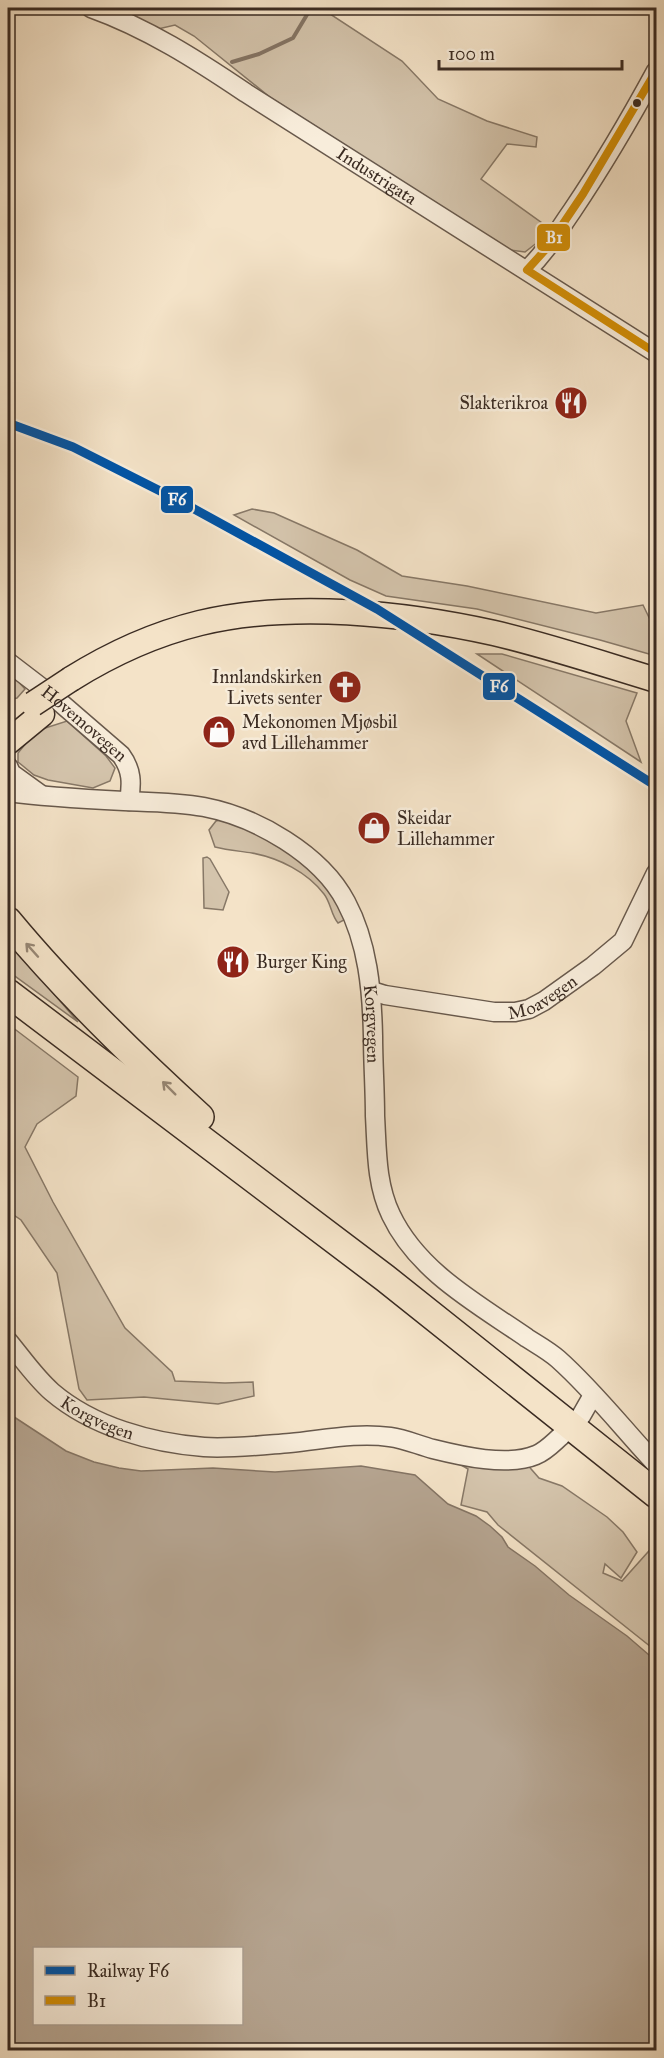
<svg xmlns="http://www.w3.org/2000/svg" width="664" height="2058" font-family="'IM FELL Great Primer',serif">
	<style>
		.green { fill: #d4c4ac; stroke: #877867; stroke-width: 1.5 }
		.water { fill: #b5a490; stroke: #847464; stroke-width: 1.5; fill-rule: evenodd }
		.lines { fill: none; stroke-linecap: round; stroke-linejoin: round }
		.stream { stroke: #847464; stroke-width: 4 }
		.minor-casing { stroke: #68594c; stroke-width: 21 }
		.major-casing { stroke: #3a2b22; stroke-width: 27 }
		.highway-casing { stroke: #3a2b22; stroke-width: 30 }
		.minor { stroke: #f8eddb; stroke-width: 18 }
		.major { stroke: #f4e3c8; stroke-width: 24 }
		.highway { stroke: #f4e3c8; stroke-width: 27 }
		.major-bridge-casing { stroke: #3a2b22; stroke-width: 27; stroke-linecap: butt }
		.major-bridge { stroke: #f4e3c8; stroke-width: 24 }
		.bus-1-casing { stroke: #f8eddb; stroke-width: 12 }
		.bus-1 { stroke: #d18d07; stroke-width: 8 }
		.rail-1-casing { stroke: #f8eddb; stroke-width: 14 }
		.rail-1 { stroke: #0054a6; stroke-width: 9 }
		.oneway { stroke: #978775 }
		.bus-dot { fill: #3a2b22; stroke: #f8eddb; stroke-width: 2 }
		.labels { text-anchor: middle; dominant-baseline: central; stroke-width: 5; stroke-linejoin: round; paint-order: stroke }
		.street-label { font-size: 18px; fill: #3a2b22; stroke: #f8eddb }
		.poi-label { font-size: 18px; fill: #3a2b22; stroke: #f8eddb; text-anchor: start }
		.line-badge { stroke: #f8eddb; stroke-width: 2 }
		.badge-label { font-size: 16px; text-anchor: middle; font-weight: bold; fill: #fff }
	</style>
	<rect width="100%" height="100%" fill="#f4e3c8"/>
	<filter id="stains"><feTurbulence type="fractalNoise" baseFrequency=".00333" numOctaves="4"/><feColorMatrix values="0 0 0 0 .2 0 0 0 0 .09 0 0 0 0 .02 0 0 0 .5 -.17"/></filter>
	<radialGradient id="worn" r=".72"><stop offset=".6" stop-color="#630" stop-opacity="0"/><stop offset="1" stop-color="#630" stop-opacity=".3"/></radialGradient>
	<g class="green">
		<path d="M112 8H321L402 61 438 99 487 121 537 137 536 147 507 144 481 179 549 228 543 238 525 252 510 250 271 98 194 36 175 25 158 29Z"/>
		<path d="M252 509 274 513 357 550 402 576 467 586 596 613 643 605 656 632V656L600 640 477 609 386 596 350 580 234 515Z"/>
		<path d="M477 654H502L637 693 626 721 641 762Z"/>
		<path d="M8 674 16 679 25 689 17 698 8 700Z"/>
		<path d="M67 721 106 756 115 768 110 781 93 788 48 780 34 775 18 762V753L36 731Z"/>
		<path d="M223 819 264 835 311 868 346 914 344 920 338 923C331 915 331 903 324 894 307 872 279 858 252 853 239 851 227 850 215 847L209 830 216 821Z"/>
		<path d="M207 857 210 859 229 892 223 910 204 908 203 861V858Z"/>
		<path d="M8 939 9 941 78 1022 8 971Z"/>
		<path d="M8 1024 78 1077 76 1096 37 1124 25 1147 53 1202 125 1328 172 1372 175 1381 225 1383 253 1382 254 1396 218 1404 144 1397 87 1400 79 1389 57 1273 21 1220 8 1211Z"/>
		<path d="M518 1454 539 1478 562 1486 607 1517 623 1532 637 1552 621 1578 605 1564 603 1573 622 1581 656 1543V1651L498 1525 487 1512 461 1505 468 1469 456 1462Z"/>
	</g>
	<path class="water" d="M8 1413 66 1451 94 1462 119 1468 141 1471 213 1468 275 1472 361 1466 415 1475 448 1504 476 1516 490 1526 502 1537 508 1547 535 1566 569 1595 627 1636 656 1661V2050H8ZM34 1948H242V2024H34Z"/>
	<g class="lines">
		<path class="stream" d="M232 62 259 54 293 38 311 8"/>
		<g class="minor-casing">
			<g id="minor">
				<path id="s1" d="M91 8C147 28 197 60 246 93L656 353"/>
				<path d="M527 270C546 252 558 231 572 211 603 165 630 119 656 71"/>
				<path id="s2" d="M8 662 55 698 121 755C132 770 132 783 129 801"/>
				<path d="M8 766 11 773 40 794"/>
				<path id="s3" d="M8 792C46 797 85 799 124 801 151 802 177 802 204 807 256 817 321 854 346 902 368 943 372 991 373 1036 373 1063 375 1089 375 1116 377 1150 376 1184 391 1215 418 1272 478 1304 527 1338 538 1345 549 1351 558 1359 594 1391 624 1430 656 1464"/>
				<path id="s4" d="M372 991 385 995 494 1012H515L529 1009 544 1001 593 966 623 941 656 873"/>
				<path id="s5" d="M8 1341C23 1359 35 1377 52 1392 93 1427 152 1443 204 1447 229 1449 264 1445 290 1443 322 1440 357 1432 390 1437 405 1439 418 1445 433 1449 461 1456 508 1467 536 1455 546 1451 553 1443 561 1436"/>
				<path d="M581 1416 593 1395"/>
			</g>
		</g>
		<g class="major-casing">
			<g id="major">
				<path d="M71 679C111 654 155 634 200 623 292 601 403 613 494 633 549 646 603 664 656 680"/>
				<path d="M8 742 42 714"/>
			</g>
		</g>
		<g class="highway-casing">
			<g id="highway">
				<path d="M8 921C66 991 133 1056 200 1117"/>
				<path d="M8 993 385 1278 656 1494"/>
			</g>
		</g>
		<use href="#minor" class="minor"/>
		<use href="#major" class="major"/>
		<use href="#highway" class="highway"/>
		<g class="major-bridge-casing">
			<path id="major-bridge" d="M33 704 71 679"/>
		</g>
		<use href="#major-bridge" class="major-bridge"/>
		<g class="bus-1-casing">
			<path id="bus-1" d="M656 71 583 194 546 249 527 270 656 353"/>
		</g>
		<use href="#bus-1" class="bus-1"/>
		<g class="rail-1-casing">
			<path id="rail-1" d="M8 423 73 447 176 499 377 609 656 786"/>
		</g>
		<use href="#rail-1" class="rail-1"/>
	</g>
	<defs><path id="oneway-shaft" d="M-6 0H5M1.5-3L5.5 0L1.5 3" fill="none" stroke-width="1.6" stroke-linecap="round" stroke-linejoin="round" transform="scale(1.5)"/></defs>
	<g class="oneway">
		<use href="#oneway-shaft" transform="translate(32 950) rotate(-132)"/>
		<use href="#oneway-shaft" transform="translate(169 1088) rotate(-135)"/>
	</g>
	<defs>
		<g id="restaurant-disc" transform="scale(1.725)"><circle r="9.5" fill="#8f2418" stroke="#f8eddb"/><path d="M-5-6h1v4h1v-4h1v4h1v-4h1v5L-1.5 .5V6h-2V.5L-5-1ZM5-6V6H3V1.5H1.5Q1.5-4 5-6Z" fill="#fff"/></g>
		<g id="church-disc" transform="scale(1.725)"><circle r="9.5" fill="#8f2418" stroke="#f8eddb"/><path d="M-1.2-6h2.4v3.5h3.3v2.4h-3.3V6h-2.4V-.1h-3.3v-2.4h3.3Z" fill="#fff"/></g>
		<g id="shop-disc" transform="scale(1.725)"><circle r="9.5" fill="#8f2418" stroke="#f8eddb"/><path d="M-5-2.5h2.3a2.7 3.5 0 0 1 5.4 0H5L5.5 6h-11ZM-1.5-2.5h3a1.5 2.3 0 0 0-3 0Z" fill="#fff"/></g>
	</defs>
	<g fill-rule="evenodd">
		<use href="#restaurant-disc" x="571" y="403"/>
		<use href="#church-disc" x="345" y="687"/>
		<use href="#shop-disc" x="219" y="732"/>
		<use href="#shop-disc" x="374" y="828"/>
		<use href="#restaurant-disc" x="233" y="962"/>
	</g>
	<circle class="bus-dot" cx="637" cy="103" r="5"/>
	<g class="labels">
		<g class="street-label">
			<text stroke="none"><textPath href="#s1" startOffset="332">Industrigata</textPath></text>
			<text stroke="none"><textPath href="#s2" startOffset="98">Hovemovegen</textPath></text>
			<text stroke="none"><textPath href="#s4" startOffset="176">Moavegen</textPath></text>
			<text stroke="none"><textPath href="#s3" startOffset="498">Korgvegen</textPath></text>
			<text stroke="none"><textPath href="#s5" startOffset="120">Korgvegen</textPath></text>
		</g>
		<g class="poi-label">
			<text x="548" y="403" text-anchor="end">Slakterikroa</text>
			<text x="322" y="677" text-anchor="end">Innlandskirken<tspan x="322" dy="21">Livets senter</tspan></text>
			<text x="242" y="722">Mekonomen Mjøsbil<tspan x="242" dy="21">avd Lillehammer</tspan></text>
			<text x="397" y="818">Skeidar<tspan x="397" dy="21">Lillehammer</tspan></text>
			<text x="256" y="962">Burger King</text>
		</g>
	</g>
	<g class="line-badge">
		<rect x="536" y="223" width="35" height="29" rx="6" fill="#d18d07"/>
		<rect x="160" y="485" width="34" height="29" rx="6" fill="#0054a6"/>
		<rect x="482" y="672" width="34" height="29" rx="6" fill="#0054a6"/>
	</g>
	<g class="badge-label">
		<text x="554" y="243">B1</text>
		<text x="177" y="505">F6</text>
		<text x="499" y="692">F6</text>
	</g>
	<rect width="664" height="2058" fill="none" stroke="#f4e3c8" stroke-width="30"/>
	<rect x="9" y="9" width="646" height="2040" fill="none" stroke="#3a2b22" stroke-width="3"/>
	<rect x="15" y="15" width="634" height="2028" fill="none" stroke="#3a2b22" stroke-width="1.5"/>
	<rect x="33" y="1947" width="210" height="78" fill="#f8eddb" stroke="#ac9f91" stroke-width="1.5"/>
	<rect x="45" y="1966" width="30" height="9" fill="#0054a6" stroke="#ac9f91" stroke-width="1.5"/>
	<text x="87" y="1977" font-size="18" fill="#3a2b22">Railway F6</text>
	<rect x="45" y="1996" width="30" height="9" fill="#d18d07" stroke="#ac9f91" stroke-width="1.5"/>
	<text x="87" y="2007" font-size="18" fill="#3a2b22">B1</text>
	<path d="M439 60v9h183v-9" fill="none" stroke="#3a2b22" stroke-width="3"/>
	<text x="448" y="60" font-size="18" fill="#3a2b22" stroke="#f8eddb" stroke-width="4.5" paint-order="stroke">100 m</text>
	<rect width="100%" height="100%" filter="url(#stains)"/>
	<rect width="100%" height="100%" fill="url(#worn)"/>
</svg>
